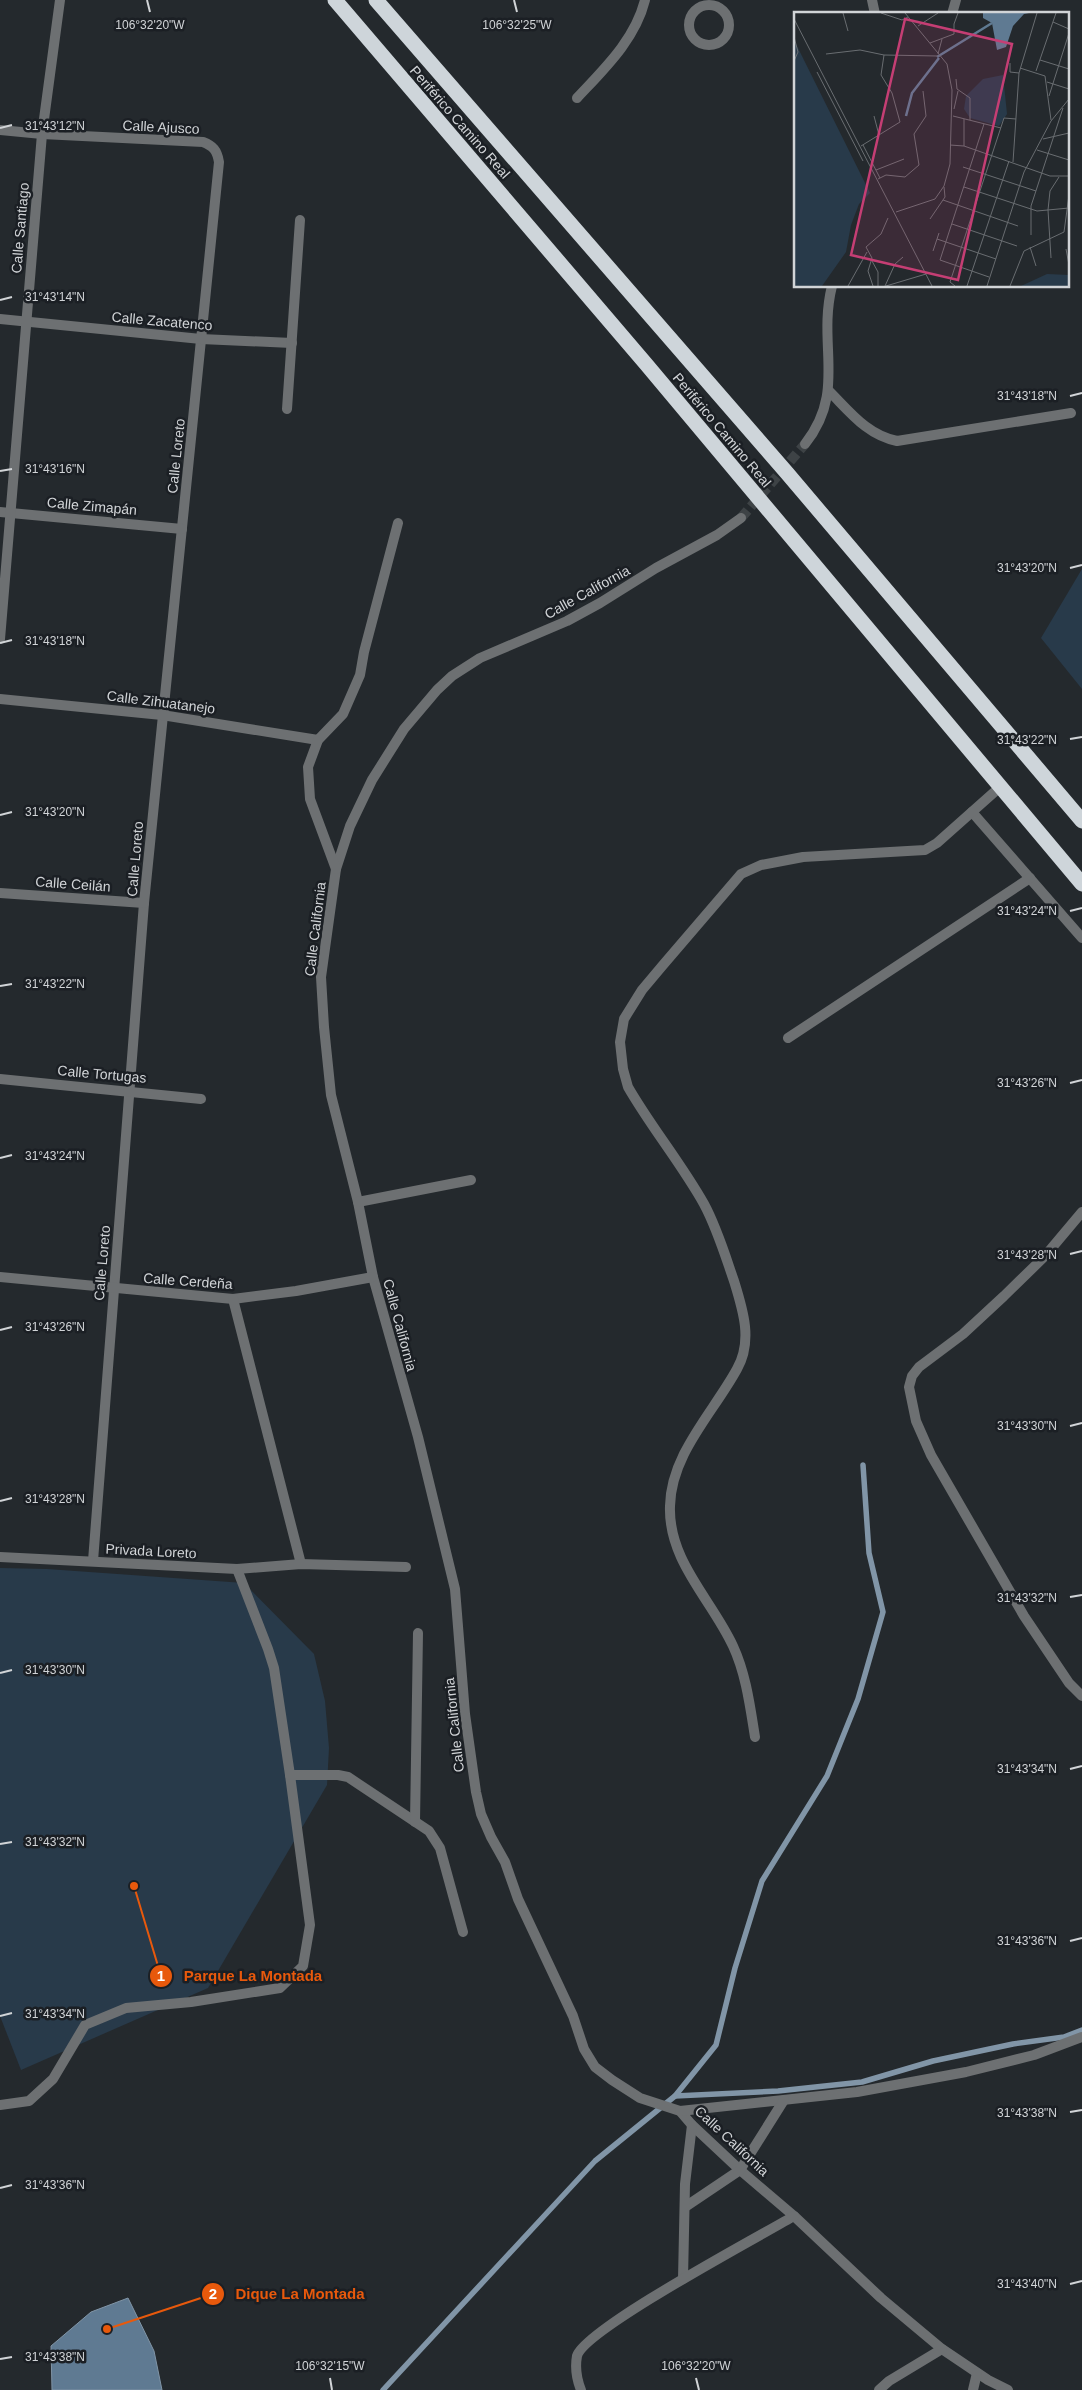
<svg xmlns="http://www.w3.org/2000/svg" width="1082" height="2390" font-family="Helvetica,sans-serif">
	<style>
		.green { fill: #283a4a }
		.water { fill: #5f7a92; stroke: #8195a7 }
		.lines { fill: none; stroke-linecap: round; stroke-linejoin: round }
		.stream { stroke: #8195a7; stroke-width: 5.5 }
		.street-tunnel { stroke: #3e4346; stroke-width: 10; stroke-dasharray: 10 5; stroke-linecap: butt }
		.lane { stroke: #6d7072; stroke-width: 10 }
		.street { stroke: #6d7072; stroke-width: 10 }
		.highway { stroke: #ced5da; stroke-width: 15 }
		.ticks { fill: none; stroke: #d1d4d7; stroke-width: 2 }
		.labels { text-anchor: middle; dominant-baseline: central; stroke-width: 5; stroke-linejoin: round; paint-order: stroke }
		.street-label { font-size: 14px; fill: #d1d4d7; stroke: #1b1f24 }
		.inset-river { fill: none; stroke: #5f7a92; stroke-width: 2.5 }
		.inset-road { fill: none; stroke: #696d71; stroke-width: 1 }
		.view { fill: #c53e74; fill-opacity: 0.15; stroke: #c53e74; stroke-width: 2.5 }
		.inset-edge { fill: none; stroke: #d1d4d7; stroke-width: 2.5 }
		.ticks-label { font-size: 12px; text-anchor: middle; fill: #d1d4d7; stroke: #1b1f24; stroke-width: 5; stroke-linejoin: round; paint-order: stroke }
		.leader { fill: none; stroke: #e8590c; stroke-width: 2 }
		.callout-dot { fill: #e8590c; stroke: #1b1f24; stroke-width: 2 }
		.mark-label { font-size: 15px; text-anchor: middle; font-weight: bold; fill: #fff }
		.callout-label { font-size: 15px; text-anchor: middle; font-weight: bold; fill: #e8590c; stroke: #1b1f24; stroke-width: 5; stroke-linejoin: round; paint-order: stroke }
	</style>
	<rect width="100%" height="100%" fill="#24292d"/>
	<g class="green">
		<path d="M1082 569V689L1041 638Z"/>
		<path d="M0 1568 47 1569 244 1583 314 1654 325 1701 329 1748 327 1785 208 1988 21 2070 0 2016Z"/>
	</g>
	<path class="water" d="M128 2298 154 2351 162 2390H52L51 2346 91 2312Z"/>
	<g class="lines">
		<g class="stream">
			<path d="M675 2096 716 2045 735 1968 762 1881 827 1776 858 1699 883 1612 869 1553 863 1465"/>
			<path d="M383 2390 595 2161 675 2096 778 2091 862 2082 933 2061 1013 2044 1064 2037 1082 2030"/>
		</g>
		<path class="street-tunnel" d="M741 518 805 444"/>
		<g class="lane">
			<circle cx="709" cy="25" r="20"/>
			<path d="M829 391C850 412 867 435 897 441L1071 413"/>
			<path d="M0 2105 29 2101 53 2079 85 2025 126 2008 191 2002 280 1988 303 1966 310 1925 290 1775"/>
		</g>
		<g class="street">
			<path d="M872 0 875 14"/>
			<path d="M952 14 956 0"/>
			<path d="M577 98C604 69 635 40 645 0"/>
			<path d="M0 130 42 134 203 142C213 146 217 150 219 162L144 903 93 1561"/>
			<path d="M0 319 201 339 292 343"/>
			<path d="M287 409 300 220"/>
			<path d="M805 444C847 391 817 346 832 286"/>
			<path d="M0 512 182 529"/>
			<path d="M741 518 717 535 656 568 600 603 567 621 480 658 452 676 437 690 404 729 372 780 350 826 336 869 321 977 324 1027 331 1095 358 1202 373 1277 418 1437 455 1589 465 1714 476 1792 481 1814 491 1837 505 1862 518 1899 573 2016 584 2049 595 2067 612 2080 640 2098 680 2111 692 2125 740 2170 794 2216 881 2298 942 2349 988 2380 1008 2390"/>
			<path d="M0 639 42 134 60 0"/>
			<path d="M0 699 162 715 318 740"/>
			<path d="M972 812 1082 938"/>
			<path d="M336 869 310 799 308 767 318 740 343 714 360 675 364 652 398 523"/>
			<path d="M0 893 144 903"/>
			<path d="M788 1038 1030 878"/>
			<path d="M0 1079 201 1099"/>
			<path d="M358 1202 471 1180"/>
			<path d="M1082 1212 1045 1256 1004 1296 963 1334 919 1367 912 1376 909 1387 916 1421 931 1455 1024 1616 1069 1683 1082 1696"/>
			<path d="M0 1277 233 1299 296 1291 373 1277"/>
			<path d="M233 1299 301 1564"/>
			<path d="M0 1557 237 1569 301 1564 406 1567"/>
			<path d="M237 1569 268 1649 274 1668 290 1775H338L348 1777 429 1831 440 1848 463 1932"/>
			<path d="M755 1737C750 1706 746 1674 733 1646 712 1600 668 1561 670 1506 671 1454 713 1413 737 1369 753 1341 743 1310 734 1281 725 1255 717 1228 704 1204 681 1163 651 1127 628 1087L623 1069 620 1042 624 1019 642 990 663 965 741 874 761 865 803 857 925 850 937 843 1000 787"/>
			<path d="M415 1822 418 1633"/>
			<path d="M680 2111 857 2092 966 2072 1034 2055 1082 2037"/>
			<path d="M685 2207 740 2170 784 2100"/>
			<path d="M683 2279 685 2184 692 2125"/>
			<path d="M581 2390C577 2380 575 2367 577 2356 585 2329 760 2236 794 2216"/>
			<path d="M879 2390 889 2381 942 2349"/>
			<path d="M973 2390 977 2373"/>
		</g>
		<g class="highway">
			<path d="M335 0 646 364 1082 884"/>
			<path d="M376 0 787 473 1082 821"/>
		</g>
	</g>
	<path class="ticks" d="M147 0 150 12M514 0 517 12M0 128 12 125M0 300 12 297M1070 396 1082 393M0 471 12 469M1070 568 1082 565M0 643 12 640M1070 739 1082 737M0 815 12 812M1070 911 1082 908M0 986 12 984M1070 1083 1082 1080M0 1158 12 1155M1070 1254 1082 1251M0 1330 12 1327M1070 1426 1082 1423M0 1501 12 1498M1070 1597 1082 1595M0 1673 12 1670M1070 1769 1082 1766M0 1844 12 1842M1070 1941 1082 1938M0 2016 12 2013M1070 2112 1082 2110M0 2188 12 2185M1070 2284 1082 2281M0 2359 12 2357M330 2378 332 2390M696 2378 699 2390"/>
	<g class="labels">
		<g class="street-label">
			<text transform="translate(460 122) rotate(49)">Periférico Camino Real</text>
			<text transform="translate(161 127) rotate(3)">Calle Ajusco</text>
			<text transform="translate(20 228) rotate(-85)">Calle Santiago</text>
			<text transform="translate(162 321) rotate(5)">Calle Zacatenco</text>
			<text transform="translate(722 430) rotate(50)">Periférico Camino Real</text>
			<text transform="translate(176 456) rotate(-84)">Calle Loreto</text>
			<text transform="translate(92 506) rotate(5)">Calle Zimapán</text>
			<text transform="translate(587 592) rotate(-29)">Calle California</text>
			<text transform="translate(161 702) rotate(7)">Calle Zihuatanejo</text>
			<text transform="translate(135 859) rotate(-85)">Calle Loreto</text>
			<text transform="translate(73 884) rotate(4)">Calle Ceilán</text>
			<text transform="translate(315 929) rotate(-83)">Calle California</text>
			<text transform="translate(102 1074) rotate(5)">Calle Tortugas</text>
			<text transform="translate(102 1263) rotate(-85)">Calle Loreto</text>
			<text transform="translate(188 1281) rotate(4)">Calle Cerdeña</text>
			<text transform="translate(400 1325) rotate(75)">Calle California</text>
			<text transform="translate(151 1551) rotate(3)">Privada Loreto</text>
			<text transform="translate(454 1725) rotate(-96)">Calle California</text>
			<text transform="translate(732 2141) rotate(43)">Calle California</text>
		</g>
	</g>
	<g transform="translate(794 12)">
		<rect width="275" height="275" fill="#24292d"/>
		<path d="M0 28 76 181 65 192 57 213 52 240 28 274H0ZM209 63 213 102 205 114 176 106 170 97 172 84 189 67ZM253 262 275 263V274H227Z" fill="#283a4a"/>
		<path d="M189 1H235L230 2 219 14 212 35 203 38 198 11 189 6Z" fill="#5f7a92"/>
		<path class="inset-river" d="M143 45 198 11M112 104 118 81 145 46"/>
		<path class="inset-road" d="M49 1 54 19M87 1 108 8 114 5M0 7 138 274M259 10 275 17M124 14 144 1M0 25 4 40 0 49M136 31 160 22V12L164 1M32 42 66 38 90 43 144 44M144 42 148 27M246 48 275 57M216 51V60L225 61M226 56 251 64 257 108M242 59 262 1M23 60 69 149M162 67 163 77 176 86V108M253 70 275 77M255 84 275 21M160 97 164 79M80 104 85 123M159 104 207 116M170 107V134M190 112 146 248 195 265M249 127 275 121M69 133 86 166M156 133 170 134 256 164H275M67 134 106 110 98 81 87 63 90 43M243 138 275 148M219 150 225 61 243 1M169 155 242 179M82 158 110 147M84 167 92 163 111 165 125 153 120 122 132 104 129 79M170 175 243 199 275 196M149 188 224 214M102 200 141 187 150 174 156 152 158 78 153 52 111 1M136 207 151 185 150 175M158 212 223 234M237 223V194L269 96M143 227 202 247M236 235 242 254M272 237 275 253M139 239 145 221M257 246 254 198 256 179 265 165M78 249 84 260V274M54 274 73 240M79 274 74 259 78 246 72 235 87 222 94 206M91 274 101 252 109 245M92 274 132 262M161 274 156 270 210 106 222 107M173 274 215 149M193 274 230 160 257 109 275 87M216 274 230 239 270 220 275 183"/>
		<path class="view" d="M111 7 218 32 164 268 57 243Z"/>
		<rect width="275" height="275" class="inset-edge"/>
	</g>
	<g class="ticks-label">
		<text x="150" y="29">106°32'20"W</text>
		<text x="517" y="29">106°32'25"W</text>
		<text x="55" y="130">31°43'12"N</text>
		<text x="55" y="301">31°43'14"N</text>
		<text x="1027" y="400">31°43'18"N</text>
		<text x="55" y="473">31°43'16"N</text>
		<text x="1027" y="572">31°43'20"N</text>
		<text x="55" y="645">31°43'18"N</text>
		<text x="1027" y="744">31°43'22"N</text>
		<text x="55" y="816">31°43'20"N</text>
		<text x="1027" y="915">31°43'24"N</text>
		<text x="55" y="988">31°43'22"N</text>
		<text x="1027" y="1087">31°43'26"N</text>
		<text x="55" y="1160">31°43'24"N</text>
		<text x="1027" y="1259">31°43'28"N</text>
		<text x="55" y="1331">31°43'26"N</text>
		<text x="1027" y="1430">31°43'30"N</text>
		<text x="55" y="1503">31°43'28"N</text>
		<text x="1027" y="1602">31°43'32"N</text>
		<text x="55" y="1674">31°43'30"N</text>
		<text x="1027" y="1773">31°43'34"N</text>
		<text x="55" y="1846">31°43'32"N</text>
		<text x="1027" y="1945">31°43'36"N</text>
		<text x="55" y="2018">31°43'34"N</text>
		<text x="1027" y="2117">31°43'38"N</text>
		<text x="55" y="2189">31°43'36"N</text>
		<text x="1027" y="2288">31°43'40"N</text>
		<text x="55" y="2361">31°43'38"N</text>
		<text x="330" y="2370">106°32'15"W</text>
		<text x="696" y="2370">106°32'20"W</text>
	</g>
	<path class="leader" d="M134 1886L161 1976M107 2329L213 2294"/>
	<g class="callout-dot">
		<circle cx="134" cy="1886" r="5"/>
		<circle cx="107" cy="2329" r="5"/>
		<circle cx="161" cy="1976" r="12"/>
		<circle cx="213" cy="2294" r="12"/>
	</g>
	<g class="mark-label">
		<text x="161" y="1981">1</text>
		<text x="213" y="2299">2</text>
	</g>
	<g class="callout-label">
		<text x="253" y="1981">Parque La Montada</text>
		<text x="300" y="2299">Dique La Montada</text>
	</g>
</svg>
